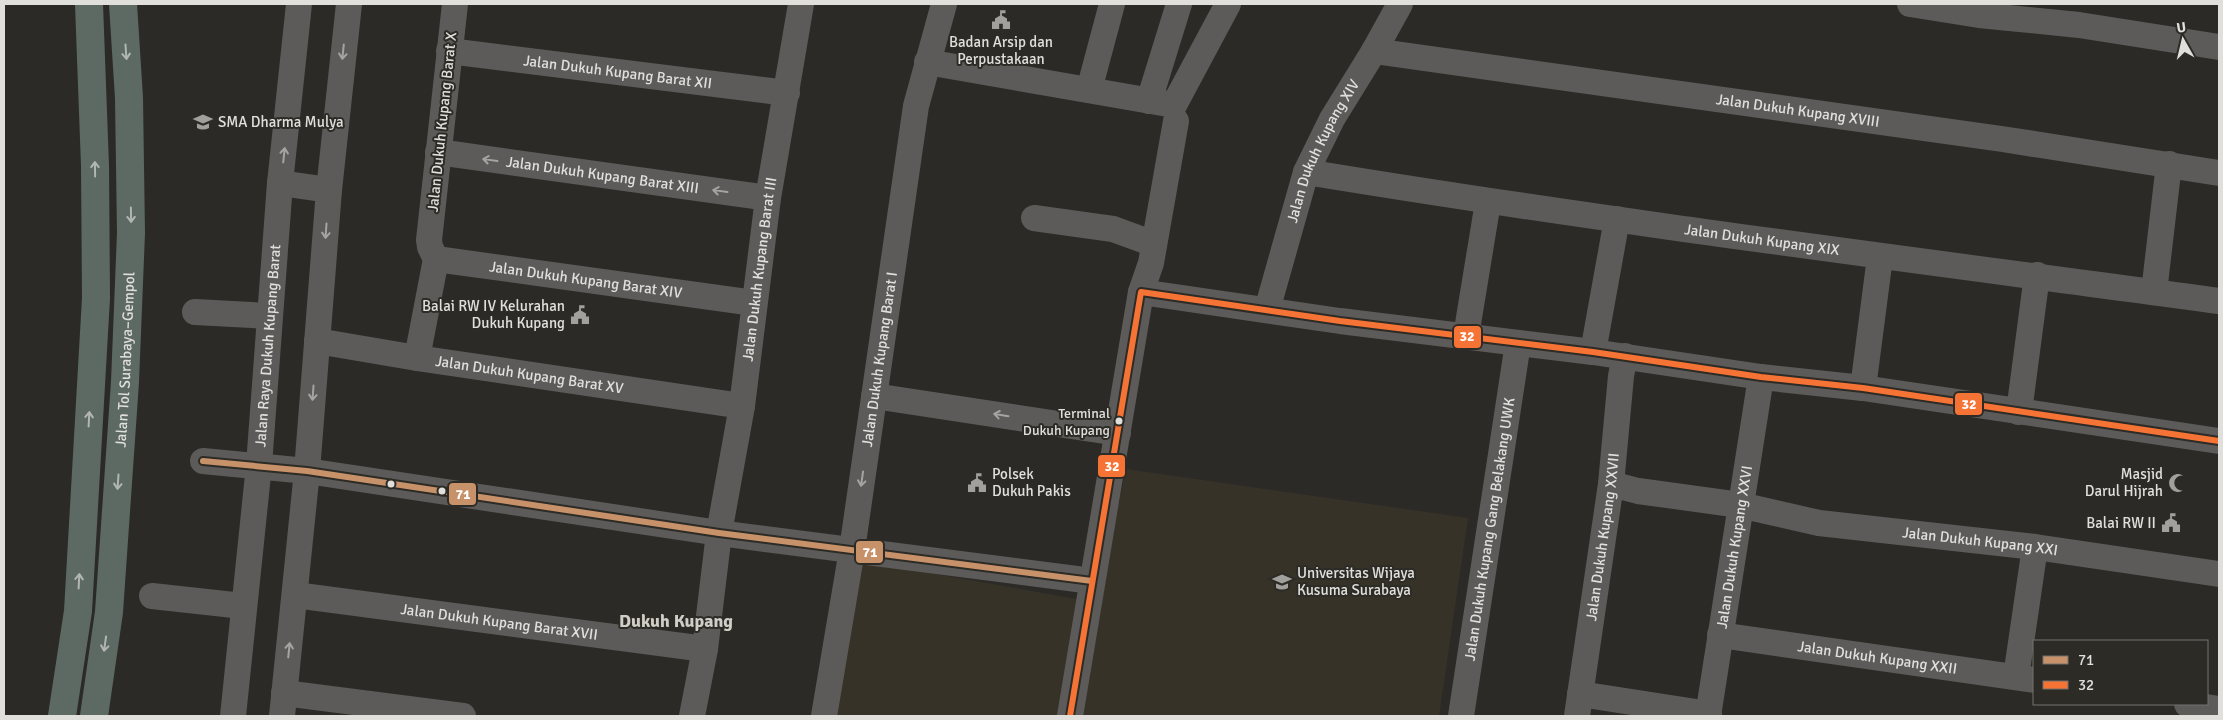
<svg xmlns="http://www.w3.org/2000/svg" width="2223" height="720" font-family="Signika,sans-serif">
	<style>
		.built { fill: #363228 }
		.lines { fill: none; stroke-linecap: round; stroke-linejoin: round }
		.minor { stroke: #5c5b59; stroke-width: 26 }
		.highway { stroke: #5c6a63; stroke-width: 28 }
		.bus-1-casing { stroke: #2d2b26; stroke-width: 10 }
		.bus-2-casing { stroke: #2d2b26; stroke-width: 10 }
		.bus-1 { stroke: #c7916a; stroke-width: 6 }
		.bus-2 { stroke: #f57335; stroke-width: 6 }
		.oneway { stroke: #b2b6b2 }
		.oneway2 { stroke: #a5a4a1 }
		.bus-dot { fill: #e1dfdc; stroke: #2d2b26; stroke-width: 2 }
		.labels { text-anchor: middle; dominant-baseline: central; stroke-width: 4; stroke-linejoin: round; paint-order: stroke }
		.bus-label { font-size: 14px; fill: #e1dfdc; stroke: #2d2b26; text-anchor: end }
		.poi-label { font-size: 15px; fill: #e1dfdc; stroke: #2d2b26; text-anchor: start }
		.street-label { font-size: 15px; fill: #e1dfdc; stroke: #2d2b26 }
		.quarter-label { font-size: 18px; font-weight: bold; fill: #d1cec7; stroke: #2d2b26 }
		.line-badge { stroke: #2d2b26; stroke-width: 2 }
		.badge-label { font-size: 14px; text-anchor: middle; font-weight: bold; fill: #fff }
	</style>
	<rect width="100%" height="100%" fill="#2c2a27"/>
	<path class="built" d="M1126 469 1468 518 1439 716H832L857 560 1099 603Z"/>
	<g class="lines">
		<g class="minor">
			<path id="s1" d="M455 4 429 240 430 247 436 259 754 303"/>
			<path d="M1910 4 1979 15 2079 25 2219 47"/>
			<path id="s2" d="M449 51 787 93"/>
			<path id="s3" d="M1374 51 2002 139 2219 173"/>
			<path d="M927 62 1174 105 1228 4"/>
			<path d="M1089 90 1112 4"/>
			<path d="M1149 101 1179 4"/>
			<path id="s4" d="M438 152 768 198"/>
			<path id="s5" d="M1306 172C1610 222 1915 260 2219 301"/>
			<path d="M280 183 329 190"/>
			<path d="M1034 218 1113 229 1154 244"/>
			<path d="M1141 292 1151 263 1176 121"/>
			<path d="M2154 292 2169 164"/>
			<path id="s6" d="M1267 310 1306 172 1332 119 1374 51 1400 4"/>
			<path d="M195 312 269 316"/>
			<path d="M1466 336 1488 202"/>
			<path id="s7" d="M317 341 417 358 742 406"/>
			<path d="M1593 352 1617 219"/>
			<path d="M417 358 436 259"/>
			<path d="M1863 388 1880 257"/>
			<path d="M874 396 1118 433"/>
			<path d="M2019 412 2037 275"/>
			<path d="M203 461 307 471 719 533 1092 581"/>
			<path id="s8" d="M1611 484 1638 491 1740 505 1819 523 2035 547 2219 574"/>
			<path id="s9" d="M295 595 705 649"/>
			<path d="M152 596 243 606"/>
			<path id="s10" d="M1720 635 2034 680"/>
			<path d="M2016 677 2035 547"/>
			<path d="M284 693 463 716"/>
			<path d="M1580 694 1709 714"/>
			<path d="M2187 704 2219 709"/>
			<path id="s11" d="M233 716 259 465 280 183 299 4"/>
			<path d="M282 716 307 471 329 190 349 4"/>
			<path id="s12" d="M692 716 705 649 719 533 742 406 768 198 801 4"/>
			<path id="s13" d="M824 716 852 550 916 106 944 4"/>
			<path d="M1070 716 1141 292 1340 321 1593 352 1761 377 1863 388 2219 441"/>
			<path id="s14" d="M1461 716 1518 343"/>
			<path id="s15" d="M1577 716 1611 484 1621 376 1625 356"/>
			<path id="s16" d="M1708 716 1761 377"/>
		</g>
		<g class="highway">
			<path d="M62 716 78 611 96 298 95 166 89 4"/>
			<path id="s17" d="M94 716 109 612 125 382 131 233 129 98 123 4"/>
		</g>
		<g class="bus-1-casing">
			<path id="bus-1" d="M203 461 307 471 719 533 1092 581"/>
		</g>
		<g class="bus-2-casing">
			<path id="bus-2" d="M1070 716 1141 292 1340 321 1593 352 1761 377 1863 388 2219 441"/>
		</g>
		<use href="#bus-1" class="bus-1"/>
		<use href="#bus-2" class="bus-2"/>
	</g>
	<defs><path id="oneway-shaft" d="M-6 0H5M1.5-3L5.5 0L1.5 3" fill="none" stroke-width="1.6" stroke-linecap="round" stroke-linejoin="round" transform="scale(1.25)"/></defs>
	<g class="oneway">
		<use href="#oneway-shaft" transform="translate(126 52) rotate(86)"/>
		<use href="#oneway-shaft" transform="translate(95 169) rotate(-91)"/>
		<use href="#oneway-shaft" transform="translate(131 215) rotate(89)"/>
		<use href="#oneway-shaft" transform="translate(89 419) rotate(-87)"/>
		<use href="#oneway-shaft" transform="translate(118 482) rotate(94)"/>
		<use href="#oneway-shaft" transform="translate(79 581) rotate(-87)"/>
		<use href="#oneway-shaft" transform="translate(105 644) rotate(98)"/>
	</g>
	<g class="oneway2">
		<use href="#oneway-shaft" transform="translate(343 52) rotate(96)"/>
		<use href="#oneway-shaft" transform="translate(284 155) rotate(-84)"/>
		<use href="#oneway-shaft" transform="translate(490 160) rotate(-172)"/>
		<use href="#oneway-shaft" transform="translate(720 191) rotate(-172)"/>
		<use href="#oneway-shaft" transform="translate(326 231) rotate(94)"/>
		<use href="#oneway-shaft" transform="translate(313 393) rotate(94)"/>
		<use href="#oneway-shaft" transform="translate(1001 415) rotate(-171)"/>
		<use href="#oneway-shaft" transform="translate(862 479) rotate(98)"/>
		<use href="#oneway-shaft" transform="translate(289 650) rotate(-84)"/>
	</g>
	<defs>
		<g id="civic-bare" transform="scale(1.5)"><path d="M-.6-6.5H3V-4.5H.6V-3L4-1V1h2V6H-6V1h2V-1L-.6-3ZM-1.2 2.5V6h2.4V2.5Z" fill="#a2a09d" stroke="#2d2b26" stroke-width="2.5" paint-order="stroke"/></g>
		<g id="school-bare" transform="scale(1.5)"><path d="M0-5L7-2L0 1L-7-2ZM-4 1L0 2.5L4 1V4Q0 6-4 4Z" fill="#a2a09d" stroke="#2d2b26" stroke-width="2.5" paint-order="stroke"/></g>
		<g id="mosque-bare" transform="scale(1.5)"><path d="M3.5-4.9A6 6 0 1 0 3.5 4.9A5 5 0 1 1 3.5-4.9Z" fill="#a2a09d" stroke="#2d2b26" stroke-width="2.5" paint-order="stroke"/></g>
		<g id="university-bare" transform="scale(1.5)"><path d="M0-5L7-2L0 1L-7-2ZM-4 1L0 2.5L4 1V4Q0 6-4 4Z" fill="#a2a09d" stroke="#2d2b26" stroke-width="2.5" paint-order="stroke"/></g>
	</defs>
	<g fill-rule="evenodd">
		<use href="#civic-bare" x="1001" y="20"/>
		<use href="#school-bare" x="203" y="122"/>
		<use href="#civic-bare" x="580" y="315"/>
		<use href="#civic-bare" x="977" y="483"/>
		<use href="#mosque-bare" x="2178" y="483"/>
		<use href="#civic-bare" x="2171" y="523"/>
		<use href="#university-bare" x="1282" y="582"/>
	</g>
	<g class="bus-dot">
		<circle cx="1119" cy="421" r="4.5"/>
		<circle cx="391" cy="484" r="4.5"/>
		<circle cx="442" cy="491" r="4.5"/>
	</g>
	<g class="labels">
		<g class="bus-label">
			<text x="1110" y="413">Terminal<tspan x="1110" dy="17">Dukuh Kupang</tspan></text>
		</g>
		<g class="poi-label">
			<text x="1001" y="42" text-anchor="middle">Badan Arsip dan<tspan x="1001" dy="17">Perpustakaan</tspan></text>
			<text x="218" y="122">SMA Dharma Mulya</text>
			<text x="565" y="306" text-anchor="end">Balai RW IV Kelurahan<tspan x="565" dy="17">Dukuh Kupang</tspan></text>
			<text x="992" y="474">Polsek<tspan x="992" dy="17">Dukuh Pakis</tspan></text>
			<text x="2163" y="474" text-anchor="end">Masjid<tspan x="2163" dy="17">Darul Hijrah</tspan></text>
			<text x="2156" y="523" text-anchor="end">Balai RW II</text>
			<text x="1297" y="573">Universitas Wijaya<tspan x="1297" dy="17">Kusuma Surabaya</tspan></text>
		</g>
		<g class="street-label">
			<text stroke="none"><textPath href="#s2" startOffset="170">Jalan Dukuh Kupang Barat XII</textPath></text>
			<text stroke="none"><textPath href="#s3" startOffset="428">Jalan Dukuh Kupang XVIII</textPath></text>
			<text transform="translate(442 122) rotate(-84)">Jalan Dukuh Kupang Barat X</text>
			<text stroke="none"><textPath href="#s6" startOffset="169">Jalan Dukuh Kupang XIV</textPath></text>
			<text stroke="none"><textPath href="#s4" startOffset="166">Jalan Dukuh Kupang Barat XIII</textPath></text>
			<text stroke="none"><textPath href="#s5" startOffset="461">Jalan Dukuh Kupang XIX</textPath></text>
			<text stroke="none"><textPath href="#s12" startOffset="452">Jalan Dukuh Kupang Barat III</textPath></text>
			<text stroke="none"><textPath href="#s1" startOffset="409">Jalan Dukuh Kupang Barat XIV</textPath></text>
			<text stroke="none"><textPath href="#s11" startOffset="372">Jalan Raya Dukuh Kupang Barat</textPath></text>
			<text stroke="none"><textPath href="#s13" startOffset="361">Jalan Dukuh Kupang Barat I</textPath></text>
			<text stroke="none"><textPath href="#s17" startOffset="358">Jalan Tol Surabaya–Gempol</textPath></text>
			<text stroke="none"><textPath href="#s7" startOffset="215">Jalan Dukuh Kupang Barat XV</textPath></text>
			<text stroke="none"><textPath href="#s14" startOffset="189">Jalan Dukuh Kupang Gang Belakang UWK</textPath></text>
			<text stroke="none"><textPath href="#s15" startOffset="181">Jalan Dukuh Kupang XXVII</textPath></text>
			<text stroke="none"><textPath href="#s8" startOffset="374">Jalan Dukuh Kupang XXI</textPath></text>
			<text stroke="none"><textPath href="#s16" startOffset="171">Jalan Dukuh Kupang XXVI</textPath></text>
			<text stroke="none"><textPath href="#s9" startOffset="206">Jalan Dukuh Kupang Barat XVII</textPath></text>
			<text stroke="none"><textPath href="#s10" startOffset="159">Jalan Dukuh Kupang XXII</textPath></text>
		</g>
		<g class="quarter-label">
			<text x="676" y="621">Dukuh Kupang</text>
		</g>
	</g>
	<g class="line-badge">
		<rect x="1453" y="325" width="29" height="24" rx="5" fill="#f57335"/>
		<rect x="1954" y="392" width="29" height="24" rx="5" fill="#f57335"/>
		<rect x="1097" y="454" width="29" height="24" rx="5" fill="#f57335"/>
		<rect x="448" y="482" width="29" height="24" rx="5" fill="#c7916a"/>
		<rect x="855" y="540" width="29" height="24" rx="5" fill="#c7916a"/>
	</g>
	<g class="badge-label">
		<text x="1467" y="341">32</text>
		<text x="1969" y="409">32</text>
		<text x="1112" y="471">32</text>
		<text x="463" y="499">71</text>
		<text x="870" y="557">71</text>
	</g>
	<rect width="2223" height="720" fill="none" stroke="#e1dfdc" stroke-width="10"/>
	<rect x="2033" y="640" width="175" height="65" fill="#2d2b26" stroke="#75736f"/>
	<rect x="2043" y="656" width="25" height="8" fill="#c7916a" stroke="#75736f"/>
	<text x="2078" y="665" font-size="15" fill="#e1dfdc">71</text>
	<rect x="2043" y="681" width="25" height="8" fill="#f57335" stroke="#75736f"/>
	<text x="2078" y="690" font-size="15" fill="#e1dfdc">32</text>
	<g transform="translate(2183 40) rotate(352)" stroke="#2d2b26" stroke-width="4" paint-order="stroke">
	<path d="M0-4L9 19L0 12L-9 19Z" fill="#e1dfdc"/>
	<text y="-8" font-size="14" font-weight="bold" text-anchor="middle" fill="#e1dfdc">U</text>
	</g>
</svg>
